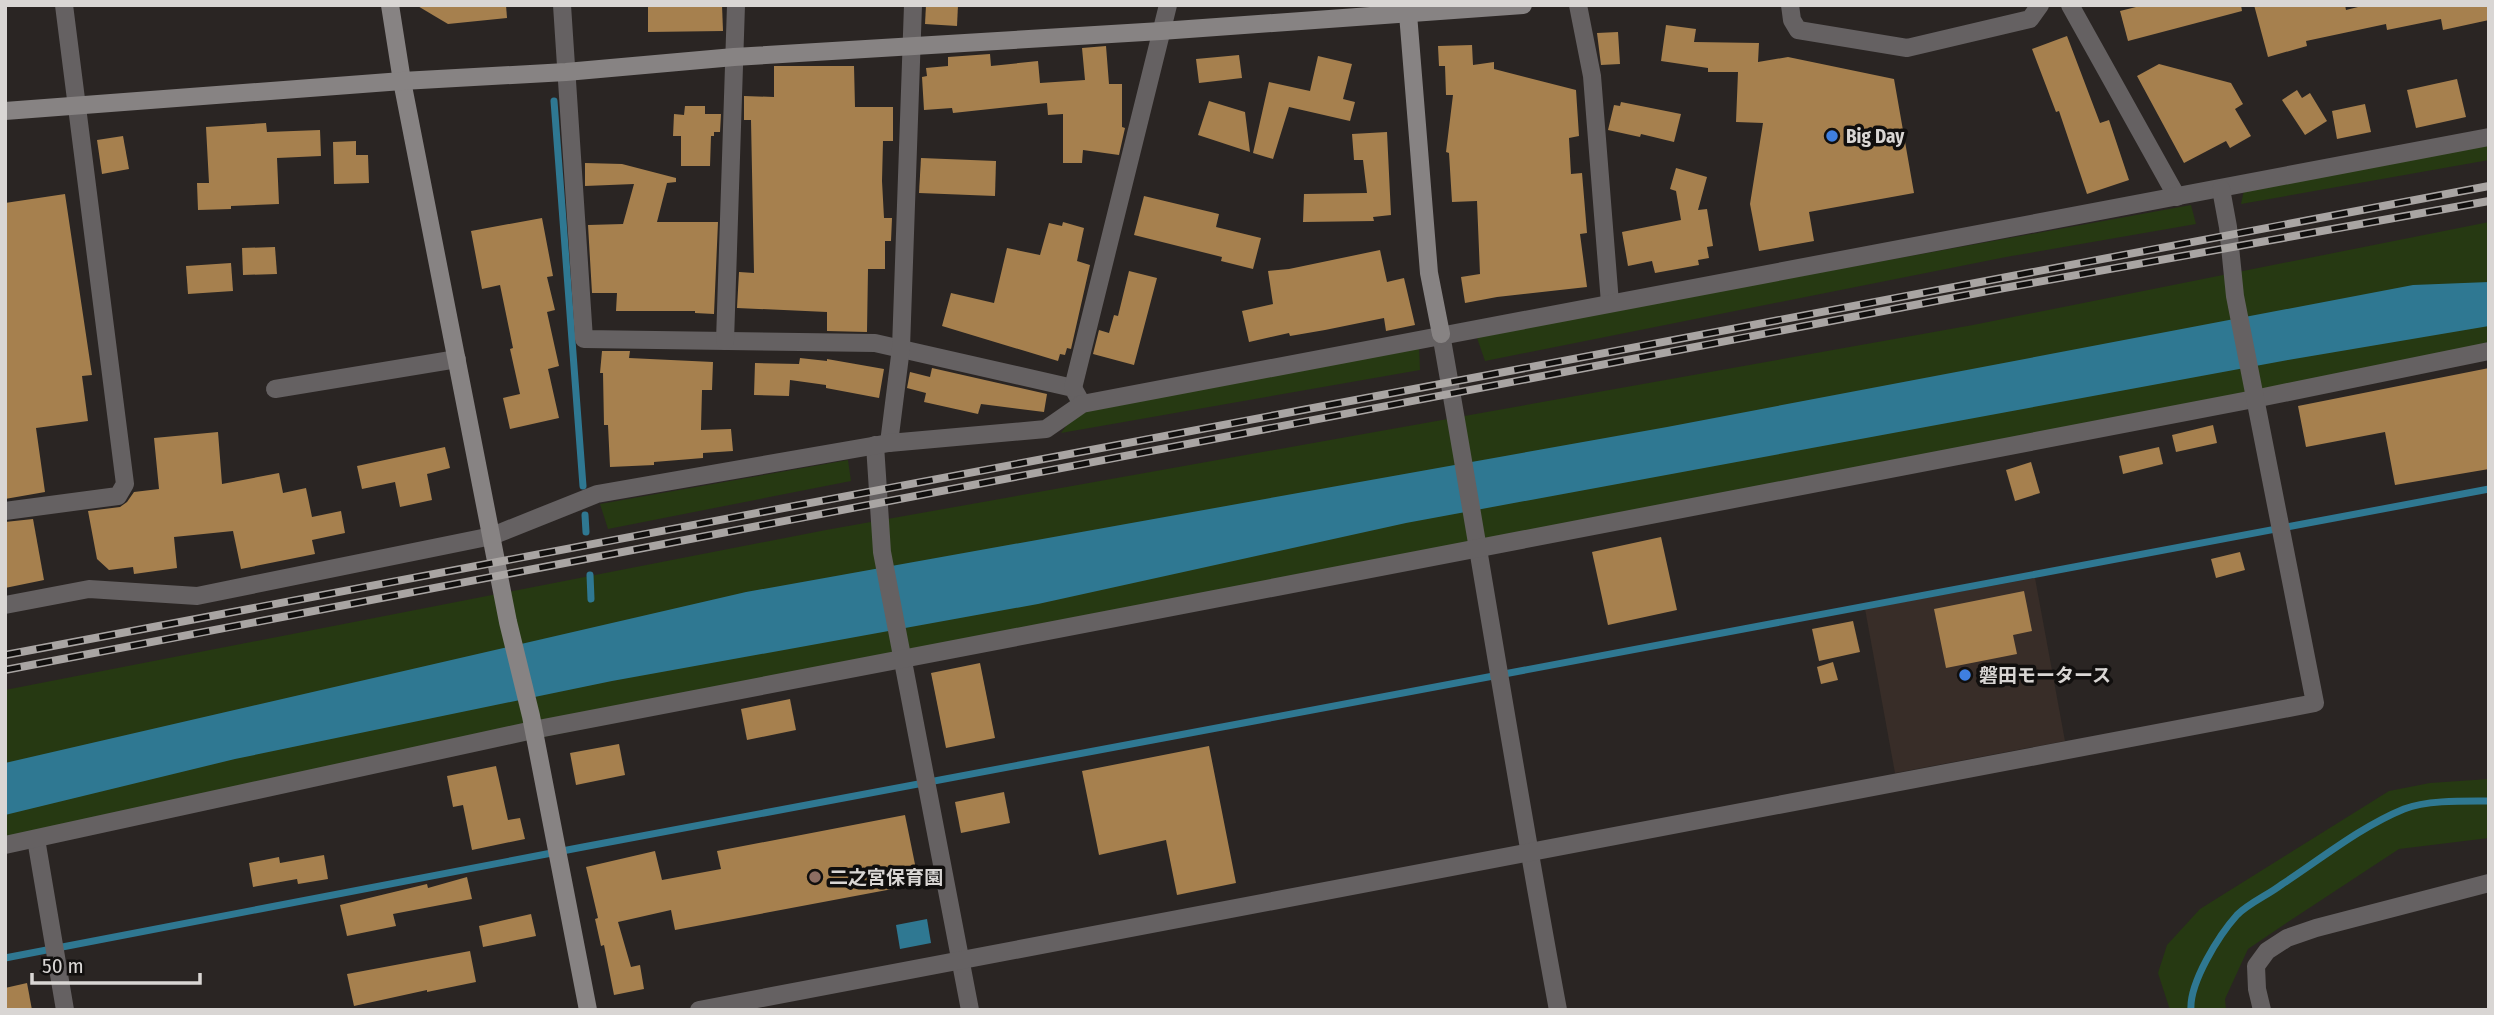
<svg xmlns="http://www.w3.org/2000/svg" width="2494" height="1015" font-family="'Fira Sans Condensed','Noto Sans JP',sans-serif">
	<style>
		.built { fill: #382d28 }
		.green { fill: #263912 }
		.water { fill: #2f7892 }
		.lines { fill: none; stroke-linecap: round; stroke-linejoin: round }
		.stream { stroke: #2f7892; stroke-width: 7 }
		.building { fill: #a6804e }
		.street { stroke: #656162; stroke-width: 18 }
		.secondary { stroke: #878383; stroke-width: 18 }
		.rail-casing { stroke: #a9a5a3; stroke-width: 8 }
		.rail { stroke: #110f0e; stroke-width: 5; stroke-dasharray: 16; stroke-linecap: butt }
		.shop-dot { fill: #3f7fe0; stroke: #110f0e; stroke-width: 2.5 }
		.education-dot { fill: #8d6e63; stroke: #110f0e; stroke-width: 2.5 }
		.labels { text-anchor: middle; dominant-baseline: central; stroke-width: 7; stroke-linejoin: round; paint-order: stroke }
		.poi-label { font-size: 19px; font-weight: bold; fill: #d9d6d4; stroke: #110f0e; text-anchor: start }
	</style>
	<rect width="100%" height="100%" fill="#2a2523"/>
	<path class="built" d="M2035 578 2065 741 1895 773 1865 609Z"/>
	<g class="green">
		<path d="M2489 140V160L2241 204 2245 185Z"/>
		<path d="M2191 205 2196 224 2006 257 1485 361 1476 335Z"/>
		<path d="M2489 222V354L1591 525 5 846V690L826 530 1973 325Z"/>
		<path d="M1419 346 1420 370 1061 433 1082 404Z"/>
		<path d="M848 460 851 481 608 529 600 504Z"/>
		<path d="M2489 779V838L2399 849 2291 920 2248 949 2225 999 2226 1010H2170L2158 973 2167 945 2200 909 2389 791 2430 783Z"/>
	</g>
	<g class="water">
		<path d="M2489 282V326L2288 360 1406 523 1038 604 612 681 235 759 5 815V763L746 592 1667 427 2413 285Z"/>
		<path d="M927 919 931 943 900 949 896 925Z"/>
	</g>
	<g class="lines">
		<g class="stream">
			<path d="M554 101 583 486"/>
			<path d="M585 515 586 532"/>
			<path d="M590 575 591 599"/>
			<path d="M5 958 583 847 2489 489"/>
			<path d="M2191 1010C2189 983 2219 935 2237 915 2249 903 2268 895 2281 885 2321 859 2360 827 2404 809 2427 800 2464 801 2489 801"/>
		</g>
	</g>
	<g class="building">
		<path d="M416 5H506L507 18 448 24Z"/>
		<path d="M648 5H722L723 31 648 32Z"/>
		<path d="M926 5H958L957 26 925 24Z"/>
		<path d="M2144 5H2241L2242 11 2128 41 2120 11Z"/>
		<path d="M2254 5H2345L2346 10 2366 5H2489V20L2443 30 2441 19 2387 30 2386 24 2306 41 2307 46 2268 57Z"/>
		<path d="M1666 25 1696 29 1694 42 1759 43 1758 62 1788 57 1894 79 1914 193 1809 212 1814 241 1759 251 1750 204 1763 123 1736 122 1738 72H1708V68L1661 61Z"/>
		<path d="M1618 32 1620 64 1601 65 1597 33Z"/>
		<path d="M2067 36 2100 123 2109 120 2129 180 2087 194 2059 111 2056 112 2032 49Z"/>
		<path d="M1472 45 1473 65 1494 62V69L1576 90 1579 136 1569 138 1571 174 1582 173 1587 233 1580 234 1587 287 1497 297 1465 303 1461 277 1480 274 1477 201 1452 202 1449 153 1446 152 1453 95H1446L1445 66H1439L1438 46Z"/>
		<path d="M1106 46 1109 84H1122V127L1125 128 1119 155 1083 150 1082 163H1063V114L1048 115 1047 103 953 113 952 108 924 110 922 77 927 76 926 68 948 66V57L990 54 991 66 1038 61 1040 83 1085 80 1082 48Z"/>
		<path d="M1239 55 1242 78 1199 83 1196 59Z"/>
		<path d="M1318 56 1352 64 1343 99 1355 102 1350 121 1289 107 1273 159 1253 153 1269 82 1310 91Z"/>
		<path d="M2159 64 2231 83 2243 104 2235 109 2251 136 2230 148 2226 141 2184 163 2137 76Z"/>
		<path d="M774 66H854L855 107H893V141H883L882 181 884 218H892L891 241H885V269H868L867 332 827 331V312L737 308 739 272 754 273 751 120H744V96L774 97Z"/>
		<path d="M2457 79 2466 117 2416 128 2407 90Z"/>
		<path d="M2297 90 2302 98 2310 93 2327 121 2305 135 2282 100Z"/>
		<path d="M1209 101 1245 112 1250 152 1198 135Z"/>
		<path d="M1621 102 1681 114 1674 142 1641 134 1640 137 1608 130 1614 105 1620 106Z"/>
		<path d="M2365 104 2371 132 2337 139 2332 111Z"/>
		<path d="M685 106H705V114H721L720 132H714V136H711L710 166H681V136H673L674 114 684 115Z"/>
		<path d="M266 123 267 132 320 130 321 156 277 158 279 204 231 206V209L198 210 197 183H209L206 127Z"/>
		<path d="M1387 132 1391 215 1373 217 1374 221 1303 222 1304 194 1367 193 1363 160H1354L1352 134Z"/>
		<path d="M123 136 129 169 102 174 97 140Z"/>
		<path d="M356 141V155H368L369 183 334 184 333 142Z"/>
		<path d="M921 158 996 161 995 196 919 193Z"/>
		<path d="M585 163 622 164 676 178V182L667 183 657 222H718L714 314 695 313V311H616L617 293H592L588 225 623 224 634 184 585 186Z"/>
		<path d="M1676 168 1707 177 1698 210 1707 209 1713 246 1707 247 1709 258 1698 260 1699 265 1655 273 1652 261 1628 266 1622 232 1681 220 1676 191 1670 189Z"/>
		<path d="M65 194 92 375 82 376 88 421 36 428 45 492 5 499V203Z"/>
		<path d="M1144 196 1219 214 1216 227 1261 238 1253 269 1221 261 1222 257 1134 235Z"/>
		<path d="M542 218 553 276 547 277 555 310 547 312 559 366 548 369 559 418 510 429 503 398 520 394 510 349 513 348 500 285 482 289 471 231Z"/>
		<path d="M1063 222 1084 228 1077 261 1090 265 1071 349 1067 348 1065 355 1060 354 1058 361 942 326 951 293 994 303 1007 248 1040 255 1049 223 1062 226Z"/>
		<path d="M275 247 277 274 243 275 242 248Z"/>
		<path d="M1380 250 1387 282 1404 278 1415 325 1386 331 1384 318 1325 330 1290 336 1289 333 1249 342 1242 311 1273 304 1268 271 1289 269Z"/>
		<path d="M231 263 233 291 188 294 186 266Z"/>
		<path d="M1129 271 1157 278 1134 365 1093 354 1099 330 1109 333 1114 315 1118 316Z"/>
		<path d="M602 351H630L629 358 713 362 712 390H702L701 430 731 429 733 451 703 453V458L654 462V465L610 467 608 425H604L603 373H600Z"/>
		<path d="M800 358 827 361V359L884 369 879 398 826 388V385L790 380 789 396 754 395 755 363 799 364Z"/>
		<path d="M932 368 1047 394 1044 412 981 404 978 414 924 402 926 393 907 388 910 372 930 377Z"/>
		<path d="M2489 368V469L2395 485 2385 432 2306 447 2298 406Z"/>
		<path d="M2213 425 2217 443 2176 452 2172 435Z"/>
		<path d="M218 432 222 484 279 473 283 493 306 488 312 517 341 511 345 533 312 540 315 554 241 569 233 531 174 537 177 568 134 574 133 567 109 570 97 559 88 511 120 507 127 502 134 492 159 489 154 438Z"/>
		<path d="M445 447 450 468 427 474 432 500 400 507 395 482 362 489 357 466Z"/>
		<path d="M2159 447 2163 464 2123 474 2119 456Z"/>
		<path d="M2031 462 2040 493 2015 501 2006 470Z"/>
		<path d="M33 519 44 580 5 588V522Z"/>
		<path d="M1661 537 1677 610 1608 625 1592 552Z"/>
		<path d="M2240 552 2245 570 2216 578 2211 559Z"/>
		<path d="M2024 591 2032 631 2013 635 2017 654 1946 668 1934 609Z"/>
		<path d="M1853 621 1860 652 1819 661 1812 629Z"/>
		<path d="M1833 662 1838 680 1821 684 1817 667Z"/>
		<path d="M980 663 995 738 946 748 931 673Z"/>
		<path d="M790 699 796 730 747 740 741 709Z"/>
		<path d="M619 744 625 775 576 785 570 753Z"/>
		<path d="M1209 746 1236 883 1177 895 1166 840 1099 855 1082 771Z"/>
		<path d="M496 766 508 820 520 818 525 839 472 850 463 805 453 807 447 776Z"/>
		<path d="M1004 792 1010 823 961 833 955 802Z"/>
		<path d="M905 815 919 884 675 930 671 910 618 922 631 967 640 965 644 989 614 995 604 945 601 946 595 919 598 918 586 867 655 851 662 880 721 869 717 851Z"/>
		<path d="M324 855 328 879 298 884 297 879 253 887 249 863 279 857 280 863Z"/>
		<path d="M467 877 472 899 393 914 396 926 347 936 340 905 427 884 428 888Z"/>
		<path d="M531 914 536 936 483 947 479 926Z"/>
		<path d="M470 951 476 982 427 992V990L354 1006 347 974Z"/>
		<path d="M27 983 32 1010H5V988Z"/>
	</g>
	<g class="lines">
		<g class="street">
			<path d="M562 5 584 339 875 343 1073 388 1082 404"/>
			<path d="M1578 5 1592 76 1610 303"/>
			<path d="M1790 5 1792 20 1798 30 1907 48 2030 19 2040 5"/>
			<path d="M2070 5 2177 197"/>
			<path d="M1441 334C1481 559 1516 785 1558 1010"/>
			<path d="M725 341 736 5"/>
			<path d="M1073 388 1168 5"/>
			<path d="M275 389 457 359"/>
			<path d="M889 443 901 348 913 5"/>
			<path d="M875 445 882 552 970 1010"/>
			<path d="M5 511 118 496 125 484 64 5"/>
			<path d="M5 605 89 589 197 596 492 536 597 494 889 443 1046 429 1082 404C1550 313 2020 229 2489 137"/>
			<path d="M36 839 65 1010"/>
			<path d="M5 845 533 730 2254 399 2489 351"/>
			<path d="M699 1010 2315 703 2235 296 2228 227 2221 189"/>
			<path d="M2262 1010 2257 989 2256 966 2267 951 2287 938 2316 928 2489 883"/>
		</g>
		<g class="secondary">
			<path d="M390 5 402 81 508 622 531 716 588 1010"/>
			<path d="M1408 14 1429 273 1441 334"/>
			<path d="M5 111 402 81 566 72 734 57 1161 31 1523 5"/>
		</g>
		<g class="rail-casing">
			<g id="rail">
				<path d="M5 655 2489 186"/>
				<path d="M5 670 1993 290 2489 201"/>
			</g>
		</g>
		<use href="#rail" class="rail"/>
	</g>
	<g class="shop-dot">
		<circle cx="1832" cy="136" r="7"/>
		<circle cx="1965" cy="675" r="7"/>
	</g>
	<circle class="education-dot" cx="815" cy="877" r="7"/>
	<g class="labels">
		<g class="poi-label">
			<text x="1846" y="136">Big Day</text>
			<text x="1979" y="675">磐田モータース</text>
			<text x="829" y="877">二之宮保育園</text>
		</g>
	</g>
	<rect width="2494" height="1015" fill="none" stroke="#d9d6d4" stroke-width="14"/>
	<path d="M32 973v10h168v-10" fill="none" stroke="#d9d6d4" stroke-width="3.5"/>
	<text x="42" y="973" font-size="21" fill="#d9d6d4" stroke="#110f0e" stroke-width="5" paint-order="stroke">50 m</text>
</svg>
